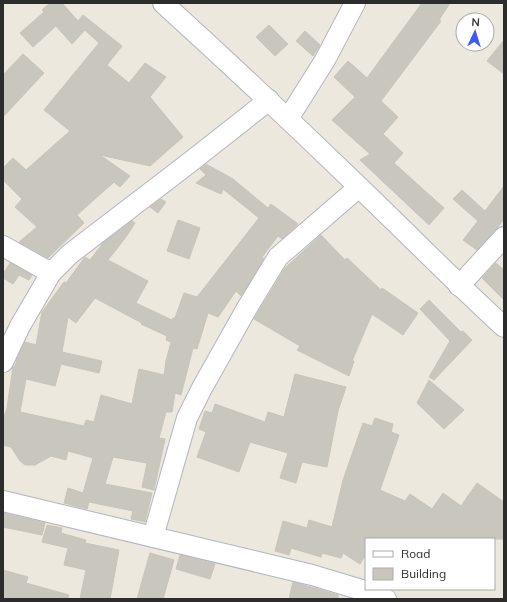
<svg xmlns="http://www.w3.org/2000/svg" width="507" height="602" font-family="Mulish,sans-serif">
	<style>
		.building { fill: #c9c6bd; stroke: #c9c4b8; fill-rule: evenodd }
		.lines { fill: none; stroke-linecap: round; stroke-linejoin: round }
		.minor-casing { stroke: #b2b4bf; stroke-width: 22 }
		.minor { stroke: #fff; stroke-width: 20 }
	</style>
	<rect width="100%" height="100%" fill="#ede8de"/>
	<g class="building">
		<path d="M50 3H62L78 21 83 15 122 46 107 65 129 83 145 63 166 77 150 97 183 137 150 166 100 155 130 176 120 187 114 182 77 215 84 223 48 258 19 242 37 227 15 207 22 199 3 180V168L13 158 26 170 70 131 44 110 99 43 85 30 72 44 56 26 33 47 20 33 44 12 42 10Z"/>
		<path d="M422 3H450L439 20 441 21 381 101 398 117 383 134 403 153 394 163 444 208 429 225 360 160 370 154 332 120 355 97 334 77 348 61 367 78Z"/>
		<path d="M269 25 288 44 275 56 256 37Z"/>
		<path d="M305 31 320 45 313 56 296 41Z"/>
		<path d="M504 40V74L487 61Z"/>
		<path d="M23 54 44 73 3 117V75Z"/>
		<path d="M206 164 233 179 268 208 271 204 298 224 282 239 278 236 262 257 264 259 241 296 236 291 218 317 208 313 197 349 193 348 181 395 175 393 172 412H166L159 438 165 439 154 490 142 487 147 463 113 457 105 484 152 493 145 522 131 519 133 511 89 502 87 509 64 503 68 488 83 493 93 458 68 451 66 460 51 456 35 465H25L20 461 11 447 3 445V420L7 408 13 367 15 366 17 359 25 342 36 345 42 312 64 282 66 283 85 257 90 260 103 243 132 221 135 223 126 237 108 260 148 281 136 303 172 320 173 318H175L184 293 197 297 259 218 223 189 221 194 196 183 206 175 200 169ZM95 298 142 323 141 324 167 336 166 340 171 342 166 361 164 375 139 369 132 404 101 395 94 422 86 420 84 426 20 412 26 379 55 386 61 364 99 373 102 361 62 352 68 317 76 323Z"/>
		<path d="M504 186V219L497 228 477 250 463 240 478 221 453 199 462 190 485 211Z"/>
		<path d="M161 199 166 202 158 213 150 207Z"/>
		<path d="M178 220 200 228 189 259 167 251Z"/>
		<path d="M321 235 345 260 347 258 381 290 382 288 418 313 403 335 372 314 352 361H354L349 376 297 350 300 346 254 319 285 268Z"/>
		<path d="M10 263 32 275 29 280 19 275 13 284 3 278V274Z"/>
		<path d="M496 263 504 270V300L482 278Z"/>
		<path d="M429 300 461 332 463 331 472 340 434 380 429 377 450 341 420 309Z"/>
		<path d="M295 374 346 387 338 411 327 467 302 462 296 483 280 478 288 453 250 442 239 472 197 457 206 432 199 429 205 411 212 413 215 404 265 422 268 412 284 417Z"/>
		<path d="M429 380 464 410 444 429 417 403Z"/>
		<path d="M375 418 393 424 391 432 399 435 380 490 405 501 410 494 432 509 443 493 461 506 477 483 504 502V539H366V554L360 564 343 553 341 558 322 553 321 557 291 548 289 555 275 551 283 521 307 528 309 520 332 527 343 480 363 423 372 426Z"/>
		<path d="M3 513 45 523 42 535 3 527Z"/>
		<path d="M47 525 62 528 61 533 86 540 85 543 119 550 110 599H80L86 570 64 565 68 548 42 542Z"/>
		<path d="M150 553 174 560 163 599H137Z"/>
		<path d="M180 555 215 564 210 579 176 569Z"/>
		<path d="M3 570 28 577 26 583 69 595 68 599H3Z"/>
		<path d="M293 582 338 595V599H289Z"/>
	</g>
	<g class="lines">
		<g class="minor-casing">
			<g id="minor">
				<path d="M163 3C229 63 294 124 358 186 407 233 454 281 504 327"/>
				<path d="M288 119 325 60 355 3"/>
				<path d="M3 246 51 273"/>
				<path d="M459 286 504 237"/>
				<path d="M3 362 20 326 51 273 70 254 189 163 269 100"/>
				<path d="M3 501 312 575 372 593 386 599"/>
				<path d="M153 537 187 418 202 388 247 308 278 257 359 187"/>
			</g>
		</g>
		<use href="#minor" class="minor"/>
	</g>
	<rect width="507" height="602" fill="none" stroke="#2c2c2c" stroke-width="8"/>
	<rect x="365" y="538" width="130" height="52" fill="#ffffff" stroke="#ababab"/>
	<rect x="373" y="551" width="20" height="6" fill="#ffffff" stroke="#ababab"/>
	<text x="401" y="558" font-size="12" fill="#2c2c2c">Road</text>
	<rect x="373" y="568" width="20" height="12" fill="#c9c6bd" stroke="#ababab"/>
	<text x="401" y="578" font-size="12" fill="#2c2c2c">Building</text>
	<g transform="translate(475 32) rotate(4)"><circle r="19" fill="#ffffff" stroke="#ababab"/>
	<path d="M0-3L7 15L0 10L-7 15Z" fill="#3f59f9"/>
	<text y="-6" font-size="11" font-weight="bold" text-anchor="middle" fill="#2c2c2c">N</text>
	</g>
</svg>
